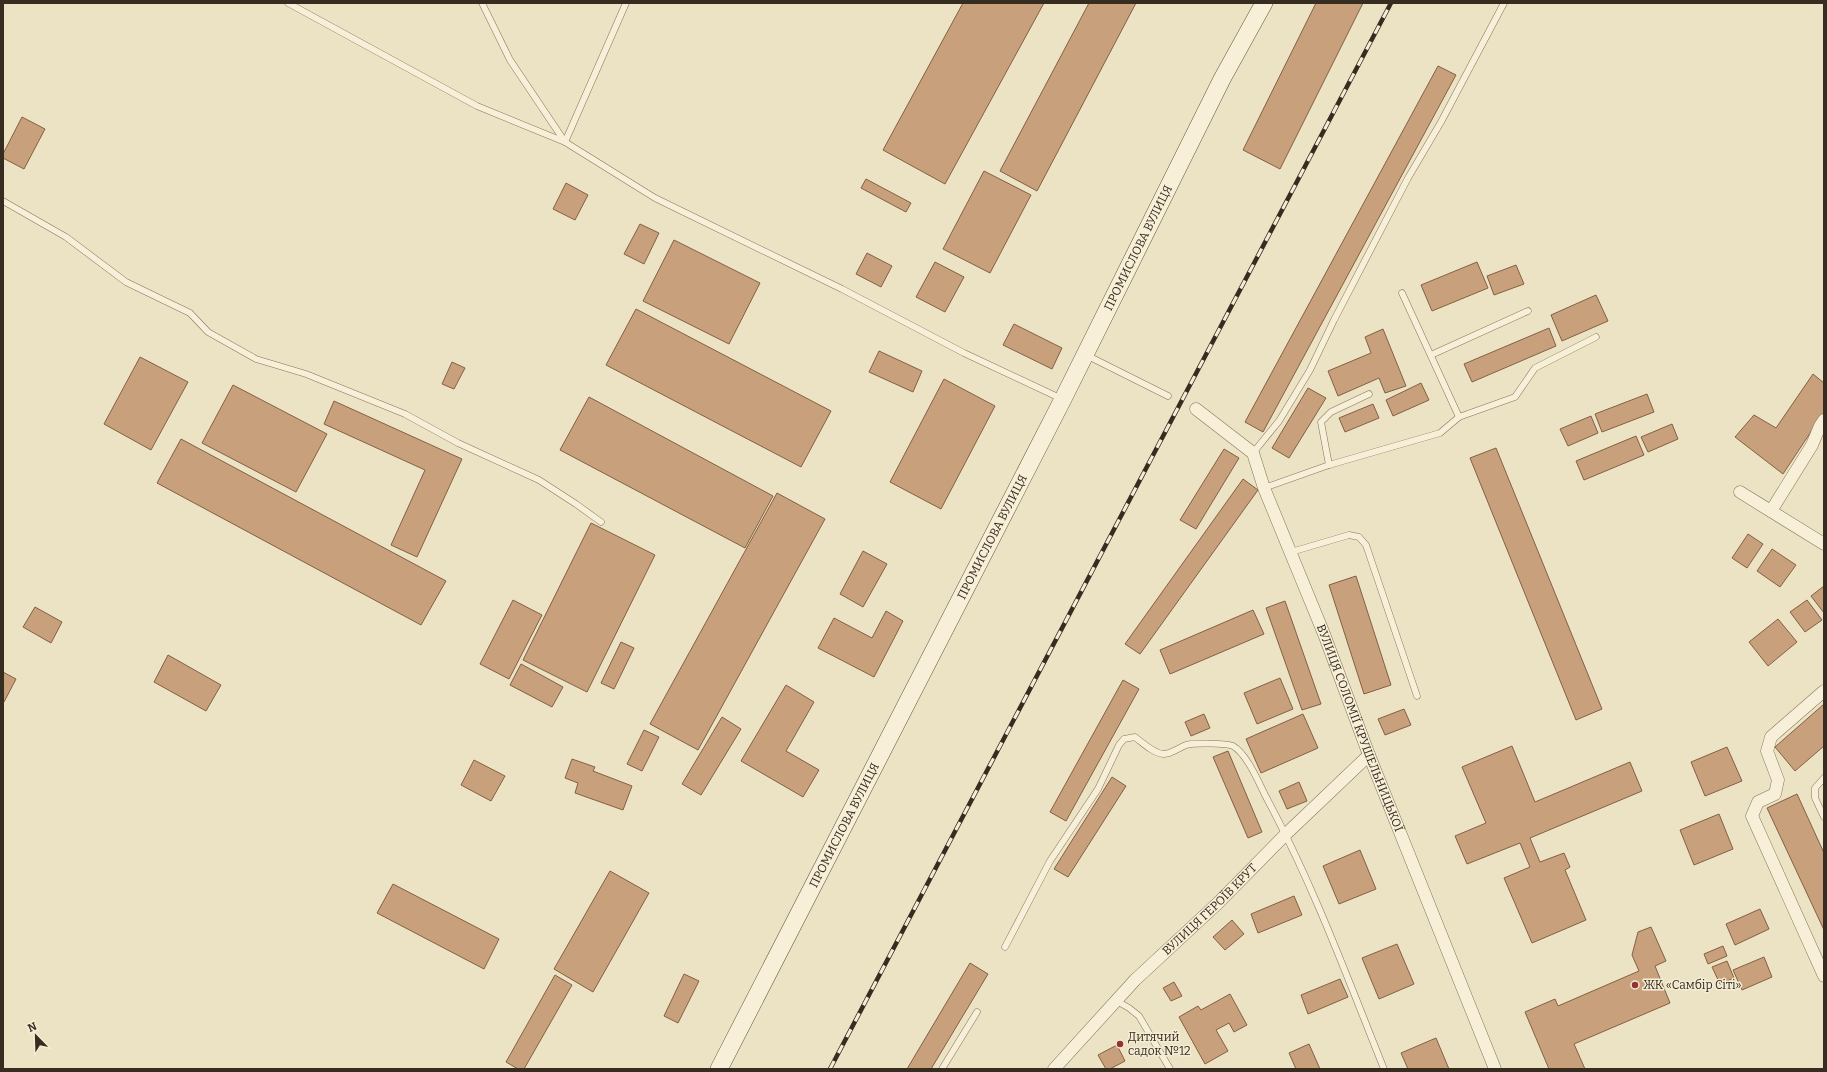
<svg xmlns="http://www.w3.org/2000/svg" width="1827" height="1072" font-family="Bitter,serif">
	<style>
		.building { fill: #c8a07c; stroke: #836043 }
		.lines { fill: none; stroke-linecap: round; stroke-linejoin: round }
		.lane-casing { stroke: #85745c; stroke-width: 7 }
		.street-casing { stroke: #85745c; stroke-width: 13 }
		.secondary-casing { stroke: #67553f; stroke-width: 18 }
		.lane { stroke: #f7efd7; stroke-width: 6 }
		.street { stroke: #f7efd7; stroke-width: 12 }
		.secondary { stroke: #f7efd7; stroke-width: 17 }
		.rail-casing { stroke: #362c1f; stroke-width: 4.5 }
		.rail { stroke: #f4ecd4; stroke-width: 3; stroke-dasharray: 9; stroke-linecap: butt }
		.poi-dot { fill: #91342f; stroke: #f4ecd4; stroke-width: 1.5 }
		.labels { text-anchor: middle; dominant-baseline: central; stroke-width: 3; stroke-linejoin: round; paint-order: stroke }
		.street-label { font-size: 12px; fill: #362c1f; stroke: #f4ecd4 }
		.poi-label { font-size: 12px; fill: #362c1f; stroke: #f4ecd4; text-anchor: start }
	</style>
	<rect width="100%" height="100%" fill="#ece2c4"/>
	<g class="building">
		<path d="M963 3H1044L945 184 883 150Z"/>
		<path d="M1089 3H1136L1037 191 1000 171Z"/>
		<path d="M1316 3H1363L1280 169 1243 150Z"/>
		<path d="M1438 66 1456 75 1263 432 1245 422Z"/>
		<path d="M22 117 45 129 24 169 3 158V154Z"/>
		<path d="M984 171 1031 195 990 273 943 249Z"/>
		<path d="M866 179 911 203 906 212 861 188Z"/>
		<path d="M566 183 588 195 575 220 553 209Z"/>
		<path d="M640 224 659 233 644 264 624 254Z"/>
		<path d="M674 240 760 283 729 344 643 301Z"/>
		<path d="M867 253 892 266 881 287 856 274Z"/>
		<path d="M935 262 964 277 945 312 916 297Z"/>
		<path d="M1477 262 1488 288 1432 311 1421 285Z"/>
		<path d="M1516 265 1524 284 1494 295 1487 276Z"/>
		<path d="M1596 295 1608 321 1562 341 1551 315Z"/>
		<path d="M636 309 831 411 801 467 606 365Z"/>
		<path d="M1014 324 1062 348 1052 369 1003 345Z"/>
		<path d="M1549 328 1556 346 1472 382 1464 364Z"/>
		<path d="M1383 329 1406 386 1385 393 1379 378 1338 396 1328 371 1371 353 1365 337Z"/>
		<path d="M879 351 922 371 913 392 869 372Z"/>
		<path d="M140 357 188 382 151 450 104 424Z"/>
		<path d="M452 362 465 368 454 389 442 384Z"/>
		<path d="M1813 374 1824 383V412L1783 474 1735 437 1754 415 1776 428Z"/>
		<path d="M944 379 995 406 941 509 890 482Z"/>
		<path d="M1421 383 1429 400 1393 416 1386 400Z"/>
		<path d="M233 385 327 434 296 492 202 443Z"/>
		<path d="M1308 388 1326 398 1289 458 1272 448Z"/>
		<path d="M1647 394 1654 412 1602 432 1595 414Z"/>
		<path d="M589 397 773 496 745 548 560 450Z"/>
		<path d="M334 401 462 459 417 557 391 545 425 470 324 424Z"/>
		<path d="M1373 404 1379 418 1345 432 1339 418Z"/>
		<path d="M1591 416 1598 433 1568 446 1560 429Z"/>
		<path d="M1672 424 1678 439 1648 452 1641 437Z"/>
		<path d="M1636 436 1644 455 1584 480 1576 461Z"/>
		<path d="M181 439 446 581 421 625 157 483Z"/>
		<path d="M1496 448 1602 709 1576 720 1470 458Z"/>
		<path d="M1224 449 1239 458 1196 529 1180 520Z"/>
		<path d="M1243 479 1258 490 1140 654 1125 644Z"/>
		<path d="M777 493 825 519 698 750 650 724Z"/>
		<path d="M591 523 655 555 587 692 523 660Z"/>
		<path d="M1748 534 1763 544 1747 568 1732 558Z"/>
		<path d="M1772 549 1796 565 1780 587 1757 571Z"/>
		<path d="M863 551 887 564 863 607 840 594Z"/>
		<path d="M1356 576 1391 685 1364 694 1329 585Z"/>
		<path d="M1824 586V613L1811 596Z"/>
		<path d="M513 600 542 615 509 679 480 664Z"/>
		<path d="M1807 600 1822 620 1805 632 1790 612Z"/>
		<path d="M1285 601 1321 704 1302 710 1266 608Z"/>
		<path d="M35 607 62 622 51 643 23 627Z"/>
		<path d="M1253 610 1264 634 1170 674 1160 650Z"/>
		<path d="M886 611 903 621 874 677 818 648 834 618 872 638Z"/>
		<path d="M1778 619 1797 642 1768 666 1749 642Z"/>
		<path d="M621 642 634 648 614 689 601 683Z"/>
		<path d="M168 655 221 685 206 711 154 682Z"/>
		<path d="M521 664 563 687 552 707 510 685Z"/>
		<path d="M3 672 16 679 4 702H3Z"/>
		<path d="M1280 678 1293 709 1257 724 1244 693Z"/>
		<path d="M1123 680 1139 689 1066 821 1050 812Z"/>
		<path d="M786 685 814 702 786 751 819 770 803 797 741 761Z"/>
		<path d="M1824 704V746L1795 771 1775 747Z"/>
		<path d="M1404 709 1411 725 1385 735 1378 719Z"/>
		<path d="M1204 714 1210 728 1191 736 1185 722Z"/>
		<path d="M1303 714 1318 748 1261 773 1246 739Z"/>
		<path d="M722 717 741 729 701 795 682 784Z"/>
		<path d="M644 730 659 737 642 771 627 764Z"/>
		<path d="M1512 746 1535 802 1630 762 1642 791 1530 838 1540 862 1564 853 1570 867 1565 870 1586 920 1532 943 1504 878 1530 867 1520 843 1467 864 1455 836 1486 823 1462 767Z"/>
		<path d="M1727 747 1742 781 1705 796 1691 762Z"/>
		<path d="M1228 751 1262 832 1248 838 1213 757Z"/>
		<path d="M572 759 595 767 593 771 632 786 623 810 575 793 578 783 565 778Z"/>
		<path d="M474 760 505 776 491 801 461 785Z"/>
		<path d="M1112 777 1126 786 1068 877 1054 869Z"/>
		<path d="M1299 782 1307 801 1287 809 1279 791Z"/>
		<path d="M1797 794 1824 853V930L1767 808Z"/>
		<path d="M1719 814 1733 849 1694 865 1680 830Z"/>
		<path d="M1360 850 1376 889 1339 904 1323 866Z"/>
		<path d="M610 871 649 893 593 992 554 969Z"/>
		<path d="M393 884 499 939 484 969 377 913Z"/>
		<path d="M1294 896 1302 915 1258 933 1251 914Z"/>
		<path d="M1760 909 1769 929 1735 945 1726 924Z"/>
		<path d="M1232 920 1244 934 1225 950 1213 937Z"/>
		<path d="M1651 927 1666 961 1655 966 1670 1003 1574 1044 1585 1069H1549L1525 1012 1555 999 1558 1006 1639 971 1632 955 1638 932Z"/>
		<path d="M1397 944 1414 984 1379 999 1362 958Z"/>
		<path d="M1723 946 1727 956 1708 964 1704 954Z"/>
		<path d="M1764 957 1772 977 1742 990 1733 970Z"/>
		<path d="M1727 961 1734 978 1720 984 1712 967Z"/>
		<path d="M970 963 988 974 931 1069H907Z"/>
		<path d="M684 974 699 981 678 1023 664 1016Z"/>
		<path d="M555 975 572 985 524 1069H518L506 1062Z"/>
		<path d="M1340 979 1348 997 1308 1014 1301 995Z"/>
		<path d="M1174 982 1182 996 1171 1001 1163 988Z"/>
		<path d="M1230 994 1247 1025 1234 1032 1229 1023 1216 1030 1228 1051 1205 1064 1179 1017 1198 1006 1201 1010Z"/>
		<path d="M1436 1038 1449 1069H1408L1401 1053Z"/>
		<path d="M1309 1044 1320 1069H1296L1289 1053Z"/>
		<path d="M1117 1045 1125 1061 1110 1069H1106L1098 1055Z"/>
	</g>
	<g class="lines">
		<g class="lane-casing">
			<g id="lane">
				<path d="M288 3 477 106 565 142 626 3"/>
				<path d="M482 3 510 60 565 142 655 198 842 289 964 353 1062 399"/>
				<path d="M3 201 66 237 126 282 190 313 208 332 256 359 306 374 405 414 458 443 539 480 576 504 601 522"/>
				<path d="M1402 293 1459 417"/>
				<path d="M1086 355 1168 396"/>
				<path d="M1431 355 1528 311"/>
				<path d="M1253 453 1279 421 1310 370 1334 320 1408 178 1441 122 1504 3"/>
				<path d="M1329 465 1321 422 1331 412 1369 394"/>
				<path d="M1264 488 1329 465 1440 433 1459 417 1515 397 1535 368 1596 337"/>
				<path d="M1291 552 1349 535 1359 537 1366 545 1417 696"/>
				<path d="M1824 778 1815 788V798L1824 817"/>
				<path d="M1005 947 1050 861 1098 789 1119 745 1124 739 1135 737C1143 743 1153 753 1163 754 1172 754 1178 748 1186 745 1194 743 1226 743 1233 746 1247 754 1259 783 1266 797 1313 884 1347 977 1384 1069"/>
				<path d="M1115 1000 1129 1008 1139 1016 1170 1069"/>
				<path d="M942 1069 977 1012"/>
			</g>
		</g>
		<g class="street-casing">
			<g id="street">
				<path id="s1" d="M1196 409 1253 453 1264 488 1324 634 1369 755 1495 1069"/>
				<path d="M1740 492 1824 544"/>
				<path d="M1771 511 1812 445 1820 426 1824 420"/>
				<path d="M1824 691 1771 737 1767 751 1778 780 1775 794 1758 802 1752 816 1824 976"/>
				<path id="s2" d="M1054 1069 1135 980 1218 903 1286 834 1369 755"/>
			</g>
		</g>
		<g class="secondary-casing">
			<g id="secondary">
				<path id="s3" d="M719 1069 1063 399 1222 79 1264 3"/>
			</g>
		</g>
		<use href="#lane" class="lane"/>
		<use href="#street" class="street"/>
		<use href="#secondary" class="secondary"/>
		<g class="rail-casing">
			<path id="rail" d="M830 1069 1391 3"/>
		</g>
		<use href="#rail" class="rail"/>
	</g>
	<g class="poi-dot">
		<circle cx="1635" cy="985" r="4"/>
		<circle cx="1120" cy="1044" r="4"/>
	</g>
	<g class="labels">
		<g class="street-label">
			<text stroke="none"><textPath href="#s3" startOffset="922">ПРОМИСЛОВА ВУЛИЦЯ</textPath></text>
			<text stroke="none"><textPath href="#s3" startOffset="598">ПРОМИСЛОВА ВУЛИЦЯ</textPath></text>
			<text stroke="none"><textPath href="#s1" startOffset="367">ВУЛИЦЯ СОЛОМІЇ КРУШЕЛЬНИЦЬКОЇ</textPath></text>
			<text stroke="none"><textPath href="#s3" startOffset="274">ПРОМИСЛОВА ВУЛИЦЯ</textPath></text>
			<text stroke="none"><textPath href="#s2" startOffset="223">ВУЛИЦЯ ГЕРОЇВ КРУТ</textPath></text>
		</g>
		<g class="poi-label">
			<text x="1643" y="985">ЖК «Самбір Сіті»</text>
			<text x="1128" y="1037">Дитячий<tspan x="1128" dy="14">садок №12</tspan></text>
		</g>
	</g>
	<rect width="1827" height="1072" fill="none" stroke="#362c1f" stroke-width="8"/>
	<g transform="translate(36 1036) rotate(337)" stroke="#f4ecd4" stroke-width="3" paint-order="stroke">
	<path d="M0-3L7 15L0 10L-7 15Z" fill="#362c1f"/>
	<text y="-6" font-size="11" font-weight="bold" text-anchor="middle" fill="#362c1f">N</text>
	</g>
</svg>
